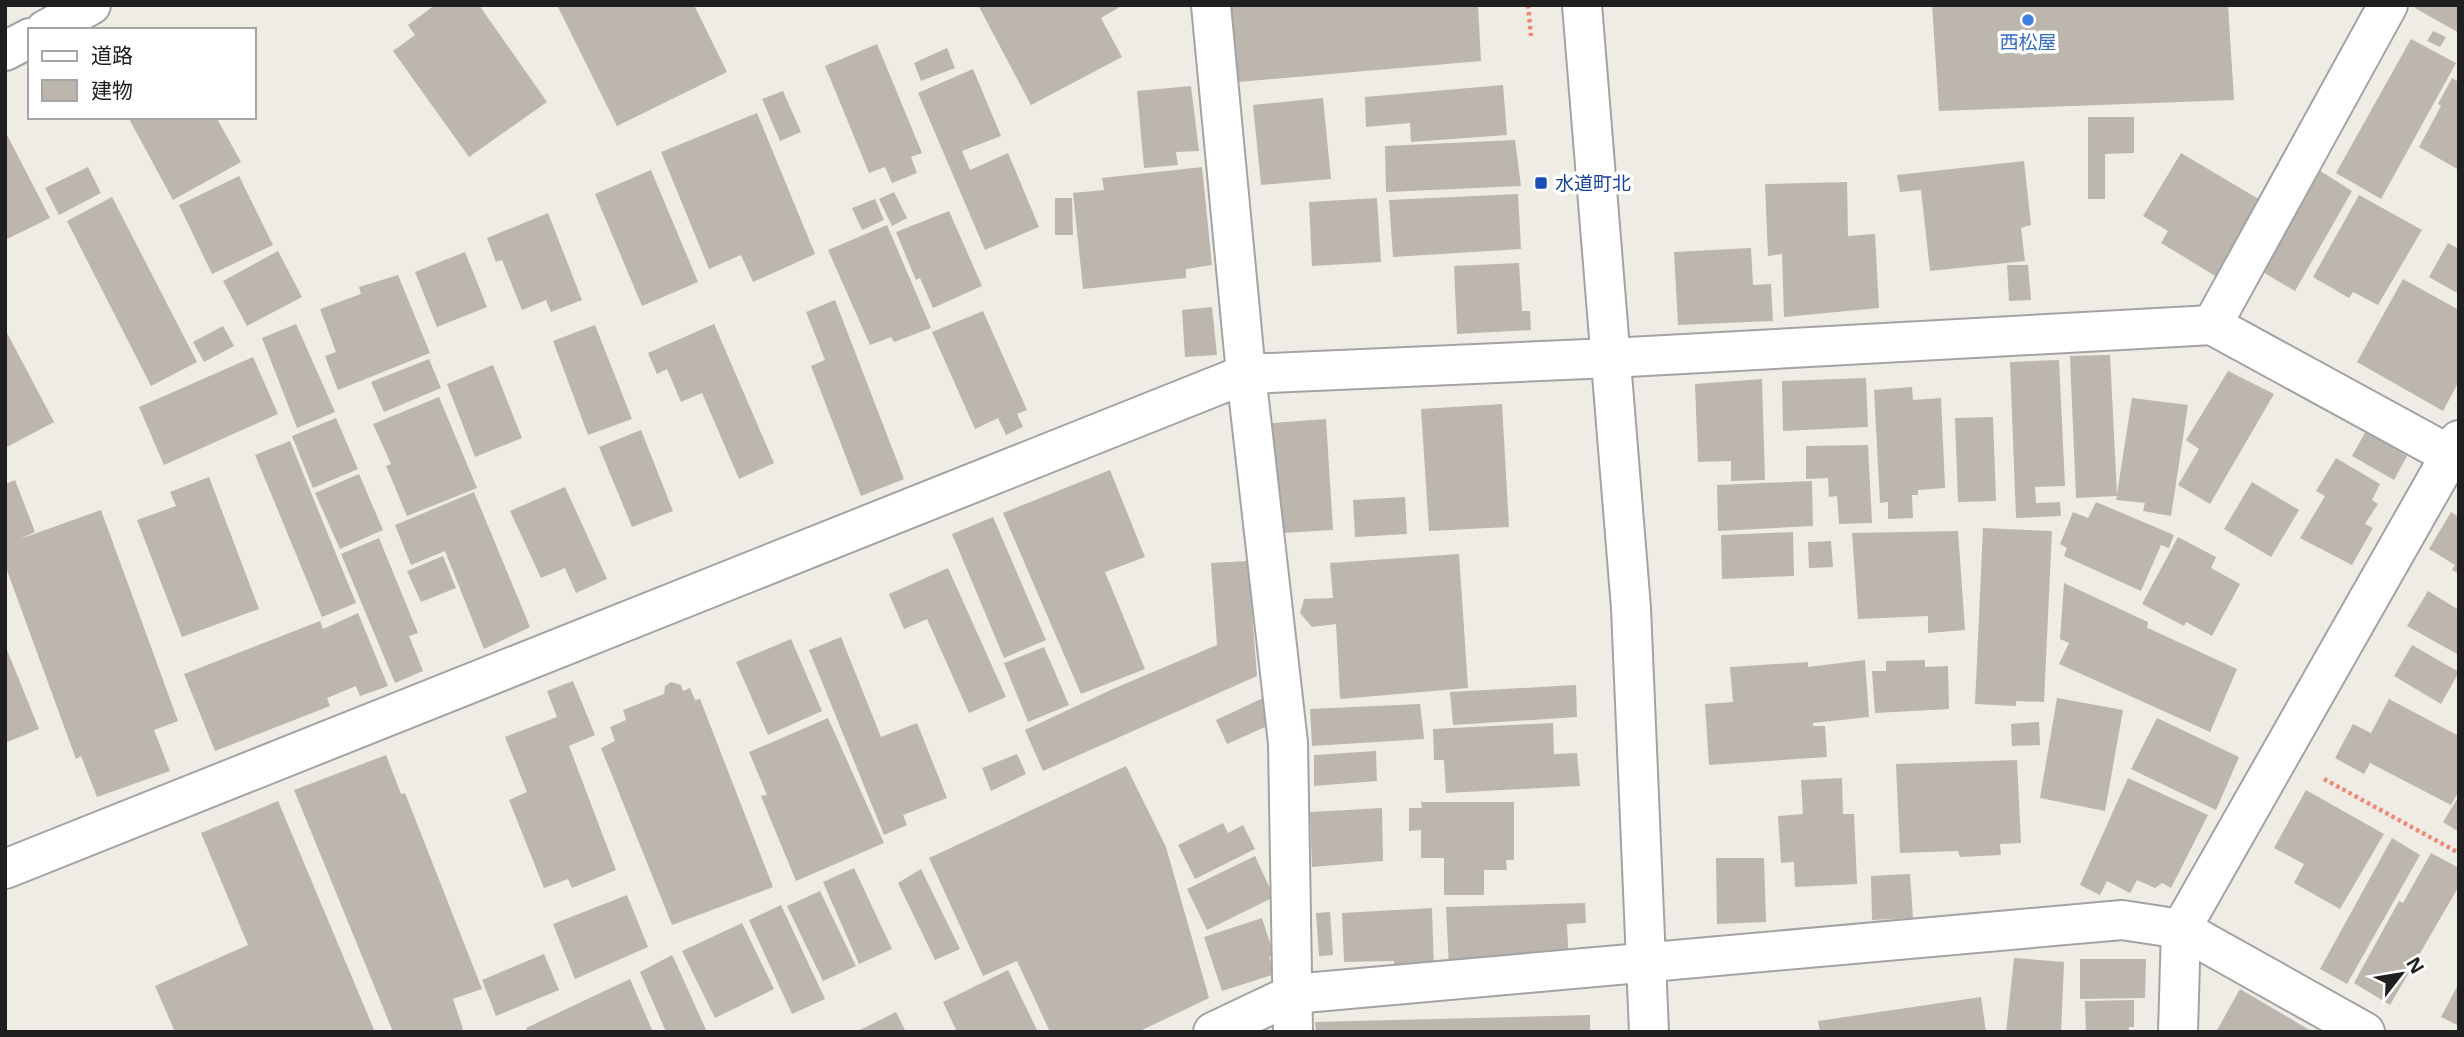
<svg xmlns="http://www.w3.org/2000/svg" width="2464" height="1037" font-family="'Noto Sans','Noto Sans JP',sans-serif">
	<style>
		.building { fill: #bcb6af }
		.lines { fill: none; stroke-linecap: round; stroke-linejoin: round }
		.minor-casing { stroke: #a3a3a3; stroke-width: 42 }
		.tertiary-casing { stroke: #a3a3a3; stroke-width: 42 }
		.path { stroke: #f18875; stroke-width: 4.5; stroke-dasharray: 3.5 3.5; stroke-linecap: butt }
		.minor { stroke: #fff; stroke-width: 38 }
		.tertiary { stroke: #fff; stroke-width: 38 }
		.shop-dot { fill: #3f7fe0; stroke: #fff; stroke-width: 2.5 }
		.transit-dot { fill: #1a4fb4; stroke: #fff; stroke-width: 2.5 }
		.labels { text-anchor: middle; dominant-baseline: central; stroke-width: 7; stroke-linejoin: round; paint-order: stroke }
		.shop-label { font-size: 19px; fill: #366cbe; stroke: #fff }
		.transit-label { font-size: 19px; fill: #164399; stroke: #fff; text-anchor: start }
	</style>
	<rect width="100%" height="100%" fill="#efece6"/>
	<g class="building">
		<path d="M435 5H479L547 102 469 157 393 51 415 35 408 25Z"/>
		<path d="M557 5H694L727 72 617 126Z"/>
		<path d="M978 5H1123L1101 18 1122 57 1031 105Z"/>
		<path d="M1231 5H1478L1481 61 1238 82Z"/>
		<path d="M1932 5H2228L2234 100 1939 111Z"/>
		<path d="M2416 5H2459V33L2415 8Z"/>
		<path d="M2433 31 2446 37 2440 47 2427 41Z"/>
		<path d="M2411 39 2456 63 2381 199 2336 173Z"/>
		<path d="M877 44 922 153 911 157 917 173 892 183 885 167 869 173 825 66Z"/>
		<path d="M947 48 955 68 921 81 914 63Z"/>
		<path d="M973 69 1001 136 962 151 970 170 1008 153 1039 227 985 250 918 93Z"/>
		<path d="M2452 78 2459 82V170L2419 147 2441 106 2438 104Z"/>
		<path d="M1503 85 1507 135 1411 142 1410 123 1366 127 1365 97Z"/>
		<path d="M1191 86 1199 151 1176 152 1178 165 1144 168 1137 91Z"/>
		<path d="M783 91 801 132 780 141 762 99Z"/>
		<path d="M1323 98 1331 179 1261 185 1253 105Z"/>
		<path d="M757 113 815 254 753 282 741 255 709 269 661 152Z"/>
		<path d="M128 117H216L241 162 173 200Z"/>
		<path d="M2088 117H2134V153L2105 154V199H2088Z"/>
		<path d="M5 131 50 218 5 240Z"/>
		<path d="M1515 140 1521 186 1386 192 1385 146Z"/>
		<path d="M2181 153 2262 201 2217 277 2161 243 2168 231 2143 216Z"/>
		<path d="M2024 161 2031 225 2021 228 2025 261 1930 271 1921 190 1900 192 1897 175Z"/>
		<path d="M88 167 101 193 59 215 45 188Z"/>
		<path d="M1202 167 1212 265 1186 269V278L1083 289 1073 193 1104 190 1102 178Z"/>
		<path d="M651 170 698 282 642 306 595 194Z"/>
		<path d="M2319 170 2352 191 2295 291 2261 271Z"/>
		<path d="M239 176 273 245 212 274 179 205Z"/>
		<path d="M1847 182 1848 236 1875 234 1879 308 1784 317 1782 254 1768 256 1765 184Z"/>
		<path d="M894 192 907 218 892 226 879 199Z"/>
		<path d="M1518 194 1521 249 1393 257 1389 200Z"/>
		<path d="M2359 195 2422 230 2378 305 2353 292 2349 298 2313 277Z"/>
		<path d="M112 197 197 362 151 386 67 221Z"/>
		<path d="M1055 198H1072L1073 235H1055Z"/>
		<path d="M1377 198 1381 262 1312 266 1309 202Z"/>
		<path d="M875 199 884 220 862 230 852 208Z"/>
		<path d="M949 211 982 286 933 308 920 278 916 280 896 232Z"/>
		<path d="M548 213 582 300 551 312 546 300 522 310 502 260 496 262 487 238Z"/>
		<path d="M887 225 931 328 894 342 891 337 870 345 828 250Z"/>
		<path d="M2448 243 2459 249V294L2429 277Z"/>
		<path d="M1751 248 1753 285 1771 284 1773 321 1678 325 1674 252Z"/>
		<path d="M278 251 302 297 247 326 223 281Z"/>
		<path d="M465 252 487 307 437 327 415 272Z"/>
		<path d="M1519 263 1522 311H1530L1531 330 1457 334 1454 266Z"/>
		<path d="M2007 265H2028L2031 300 2009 301Z"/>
		<path d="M398 275 430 353 338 390 325 356 336 352 320 309 361 294 359 287Z"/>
		<path d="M2403 279 2459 310V381L2443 411 2357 362Z"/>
		<path d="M835 300 904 479 861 496 811 366 825 360 806 312Z"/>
		<path d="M1212 307 1217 355 1185 357 1182 310Z"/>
		<path d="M983 311 1027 410 1017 414 1023 427 1006 435 998 418 975 429 932 332Z"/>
		<path d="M296 324 335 412 297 428 262 338Z"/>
		<path d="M714 324 774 463 739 479 702 393 681 402 667 369 657 374 648 353Z"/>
		<path d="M595 325 632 419 588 435 553 341Z"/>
		<path d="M223 326 234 346 204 362 193 342Z"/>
		<path d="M5 329 54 422 5 448Z"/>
		<path d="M2110 355 2117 494 2132 398 2188 405 2171 516 2143 511 2145 503 2116 500 2117 496 2076 498 2070 356Z"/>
		<path d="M253 357 278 414 164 465 139 407Z"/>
		<path d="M429 359 441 388 384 412 371 382Z"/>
		<path d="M2059 360 2065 486 2035 487 2036 503 2060 502 2061 516 2016 518 2010 362Z"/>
		<path d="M493 365 522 438 475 457 447 384Z"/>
		<path d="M2228 371 2274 394 2210 504 2178 485 2199 449 2186 440Z"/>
		<path d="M1866 378 1868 427 1783 431 1782 381Z"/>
		<path d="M1762 379 1765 480 1731 481V461L1698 462 1695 384Z"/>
		<path d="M1912 387 1913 400 1941 398 1945 488 1918 490V495H1912L1913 518 1888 519V502L1880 503 1874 390Z"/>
		<path d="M439 397 477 488 407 516 386 466 391 464 373 424Z"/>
		<path d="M1502 404 1509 527 1429 531 1421 409Z"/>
		<path d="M1993 417 1996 501 1958 502 1955 418Z"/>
		<path d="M336 418 358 469 313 488 292 436Z"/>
		<path d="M1326 419 1333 530 1281 533 1272 423Z"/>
		<path d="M641 430 673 511 632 527 599 447Z"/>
		<path d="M2366 431 2407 456 2394 480 2352 456Z"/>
		<path d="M290 441 356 603 322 617 255 455Z"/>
		<path d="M1868 445 1872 523 1839 524 1837 496 1829 497 1828 478 1806 479V446Z"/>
		<path d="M2336 458 2380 484 2372 500 2378 504 2365 524 2373 528 2352 565 2300 538 2325 496 2316 491Z"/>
		<path d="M1110 470 1145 557 1105 572 1145 669 1081 694 1003 513Z"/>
		<path d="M359 474 383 530 340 549 315 493Z"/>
		<path d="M209 477 259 609 182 637 137 520 176 506 170 492Z"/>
		<path d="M15 480 35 532 20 539 101 510 178 721 154 730 170 771 97 797 81 756 76 759 5 565V484Z"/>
		<path d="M1812 481 1813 526 1718 531 1717 485Z"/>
		<path d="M2252 482 2299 510 2271 557 2224 529Z"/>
		<path d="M565 487 607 579 576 593 565 568 541 578 510 511Z"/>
		<path d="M474 492 530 627 484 649 445 551 411 565 395 525Z"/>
		<path d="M1405 497 1407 534 1355 537 1353 500Z"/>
		<path d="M2096 502 2174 535 2169 548 2161 545 2141 591 2064 556 2067 548 2060 544 2073 512 2088 518Z"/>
		<path d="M2451 512 2459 517V574L2452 570 2455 565 2429 549Z"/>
		<path d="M993 517 1046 640 1004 658 952 534Z"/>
		<path d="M1983 528 2052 531 2044 702 2016 701V706L1975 704Z"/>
		<path d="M1958 531 1965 630 1928 633V616L1858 619 1852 533Z"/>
		<path d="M1793 532 1794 576 1722 579 1721 535Z"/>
		<path d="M2178 537 2216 557 2211 568 2240 584 2212 636 2186 622 2184 626 2142 604Z"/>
		<path d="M379 538 418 633 409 636 423 671 395 683 341 554Z"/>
		<path d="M1831 541 1833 567 1809 568 1808 542Z"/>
		<path d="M1459 554 1468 688 1340 699 1336 624 1312 627 1300 613 1304 599 1333 598 1330 563Z"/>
		<path d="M443 556 456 588 421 602 407 571Z"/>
		<path d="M1248 561 1257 676 1043 771 1025 730 1115 688 1217 645 1211 563Z"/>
		<path d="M948 568 1006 697 969 713 927 619 904 629 889 594Z"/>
		<path d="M2064 583 2148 622 2147 628 2150 629 2237 669 2210 732 2059 664 2069 643 2060 639Z"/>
		<path d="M2428 591 2459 610V655L2407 626Z"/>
		<path d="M358 613 388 686 360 696 356 686 327 698 330 706 215 751 184 674 320 621 323 629Z"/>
		<path d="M841 637 881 737 917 723 947 798 903 815 907 825 884 835 809 650Z"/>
		<path d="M791 639 822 711 768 735 736 662Z"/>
		<path d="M5 645 39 729 5 743Z"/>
		<path d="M2412 645 2459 672 2441 704 2394 676Z"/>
		<path d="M1044 647 1069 705 1028 722 1004 663Z"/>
		<path d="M1865 660 1869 717 1813 723V726H1825L1827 757 1709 765 1705 704 1733 702 1730 667 1808 662V667Z"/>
		<path d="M1925 660V667L1948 666 1949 709 1875 713 1872 671H1886V661Z"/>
		<path d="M573 681 595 735 569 746 616 870 572 888 568 879 544 888 509 800 527 792 505 737 557 717 547 691Z"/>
		<path d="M671 682 681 685 683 691 690 688 695 700 700 699 773 887 672 925 601 748 615 741 610 727 626 720 623 710 664 694 665 686Z"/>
		<path d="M1576 685 1577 717 1453 725 1450 692Z"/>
		<path d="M1263 698 1274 723 1227 744 1216 720Z"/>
		<path d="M2057 698 2123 710 2105 811 2040 798Z"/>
		<path d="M2389 699 2459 736V791L2451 805 2370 763 2364 774 2335 758 2353 724 2371 733Z"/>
		<path d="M1420 704 1424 739 1312 746 1310 709Z"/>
		<path d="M828 718 884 843 796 881 761 796 767 795 749 752Z"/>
		<path d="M2157 718 2239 757 2216 810 2131 769Z"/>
		<path d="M2039 722 2040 745 2012 746 2011 724Z"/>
		<path d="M1553 723 1554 754 1577 753 1580 786 1446 793 1444 760H1434L1433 729Z"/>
		<path d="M1376 751 1377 781 1314 786V755Z"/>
		<path d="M1017 754 1026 774 991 791 982 768Z"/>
		<path d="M386 755 401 794 405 793 482 989 453 999 463 1029 456 1032H393L294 790Z"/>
		<path d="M2017 760 2021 843 2000 844 2001 855 1960 857 1958 851 1900 853 1896 764Z"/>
		<path d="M1126 766 1166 847 1209 998 1138 1032H1050L1017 961 983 976 929 858Z"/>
		<path d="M1842 778 1843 814H1854L1857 884 1795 887 1794 862 1781 863 1778 816 1803 814 1801 780Z"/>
		<path d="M2128 778 2208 815 2171 888 2162 883 2155 888 2137 880 2130 893 2107 881 2100 895 2080 885Z"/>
		<path d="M2306 790 2384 834 2340 909 2294 883 2304 864 2274 848Z"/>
		<path d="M2459 796V832L2443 822Z"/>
		<path d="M278 801 375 1032H175L155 986 248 945 201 833Z"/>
		<path d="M1421 802H1514V860H1506L1507 870H1484V895H1444V858H1421V830L1409 831V808H1422Z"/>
		<path d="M1382 808 1383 861 1312 867 1310 812Z"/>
		<path d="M1223 823 1228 833 1243 825 1255 849 1195 879 1178 845Z"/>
		<path d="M2392 838 2420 855 2347 984 2320 969Z"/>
		<path d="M2431 853 2459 868V886L2390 1005 2354 983 2399 901 2403 903Z"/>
		<path d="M1255 856 1274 897 1207 930 1187 889Z"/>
		<path d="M1716 858H1764L1766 922 1717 924Z"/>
		<path d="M854 868 892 949 859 964 823 882Z"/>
		<path d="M921 869 960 949 935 960 898 883Z"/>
		<path d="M1910 874 1913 918 1872 920 1871 876Z"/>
		<path d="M820 891 856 966 823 981 787 906Z"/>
		<path d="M627 895 648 947 575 979 553 924Z"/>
		<path d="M1585 903 1586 923 1567 924 1569 966 1449 969 1446 907Z"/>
		<path d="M781 905 825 999 792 1014 749 920Z"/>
		<path d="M1432 908 1434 970H1394V961L1344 962 1342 913Z"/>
		<path d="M1330 912 1333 955 1319 956 1316 913Z"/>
		<path d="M1262 918 1274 955 1269 957 1275 974 1222 991 1204 937Z"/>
		<path d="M742 923 774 989 715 1018 682 951Z"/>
		<path d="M544 954 559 990 496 1016 482 980Z"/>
		<path d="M672 955 675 961 707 1032H666L640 972Z"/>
		<path d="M2014 958 2064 962 2061 1032H2006Z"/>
		<path d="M2080 959H2146L2145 998 2080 999Z"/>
		<path d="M1008 970 1038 1032H957L943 1002Z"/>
		<path d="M630 979 653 1032H528L526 1028Z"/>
		<path d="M2459 983V1026L2441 1017Z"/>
		<path d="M2240 989 2313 1032H2216Z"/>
		<path d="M1981 997 1986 1032H1820L1818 1021Z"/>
		<path d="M2134 1000V1027H2129V1032H2086L2085 1001Z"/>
		<path d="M896 1012 906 1032H855L866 1027Z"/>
		<path d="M1590 1015V1032H1316L1315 1022Z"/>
	</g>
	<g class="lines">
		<g class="minor-casing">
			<g id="minor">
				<path d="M1211 5 1246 374 1288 743 1293 1032"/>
				<path d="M45 30 91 5"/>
				<path d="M5 51 30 38"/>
				<path d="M2212 325 2388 5"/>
				<path d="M5 869 1246 374 1610 358 2212 325 2459 460"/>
				<path d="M1213 1032 1293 994 2122 920 2181 929 2365 1032"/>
				<path d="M2178 1032 2181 929 2459 440"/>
			</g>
		</g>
		<g class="tertiary-casing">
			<path id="tertiary" d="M1582 5 1631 608 1649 1032"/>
		</g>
		<g class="path">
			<path d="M1528 5 1531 36"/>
			<path d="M2324 779 2459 853"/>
		</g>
		<use href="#minor" class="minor"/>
		<use href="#tertiary" class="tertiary"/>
	</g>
	<circle class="shop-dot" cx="2028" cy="20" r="7"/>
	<rect class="transit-dot" x="1534" y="176" width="14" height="14" rx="3.5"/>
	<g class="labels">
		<g class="shop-label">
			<text x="2028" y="42">西松屋</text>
		</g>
		<g class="transit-label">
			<text x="1555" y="183">水道町北</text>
		</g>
	</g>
	<rect width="2464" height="1037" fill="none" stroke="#1f1f1f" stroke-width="14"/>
	<rect x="28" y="28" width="228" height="91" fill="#ffffff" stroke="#a5a5a5" stroke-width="2"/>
	<rect x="42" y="51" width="35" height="10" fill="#ffffff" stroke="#a5a5a5" stroke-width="2"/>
	<text x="91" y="63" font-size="21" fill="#1f1f1f">道路</text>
	<rect x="42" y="80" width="35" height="21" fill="#bcb6af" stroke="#a5a5a5" stroke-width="2"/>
	<text x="91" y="98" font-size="21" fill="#1f1f1f">建物</text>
	<g transform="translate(2401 974) rotate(59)" stroke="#ffffff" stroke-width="5" paint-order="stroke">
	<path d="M0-5L12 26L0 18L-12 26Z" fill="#1f1f1f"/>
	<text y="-10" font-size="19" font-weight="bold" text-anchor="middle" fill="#1f1f1f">N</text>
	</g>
</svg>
